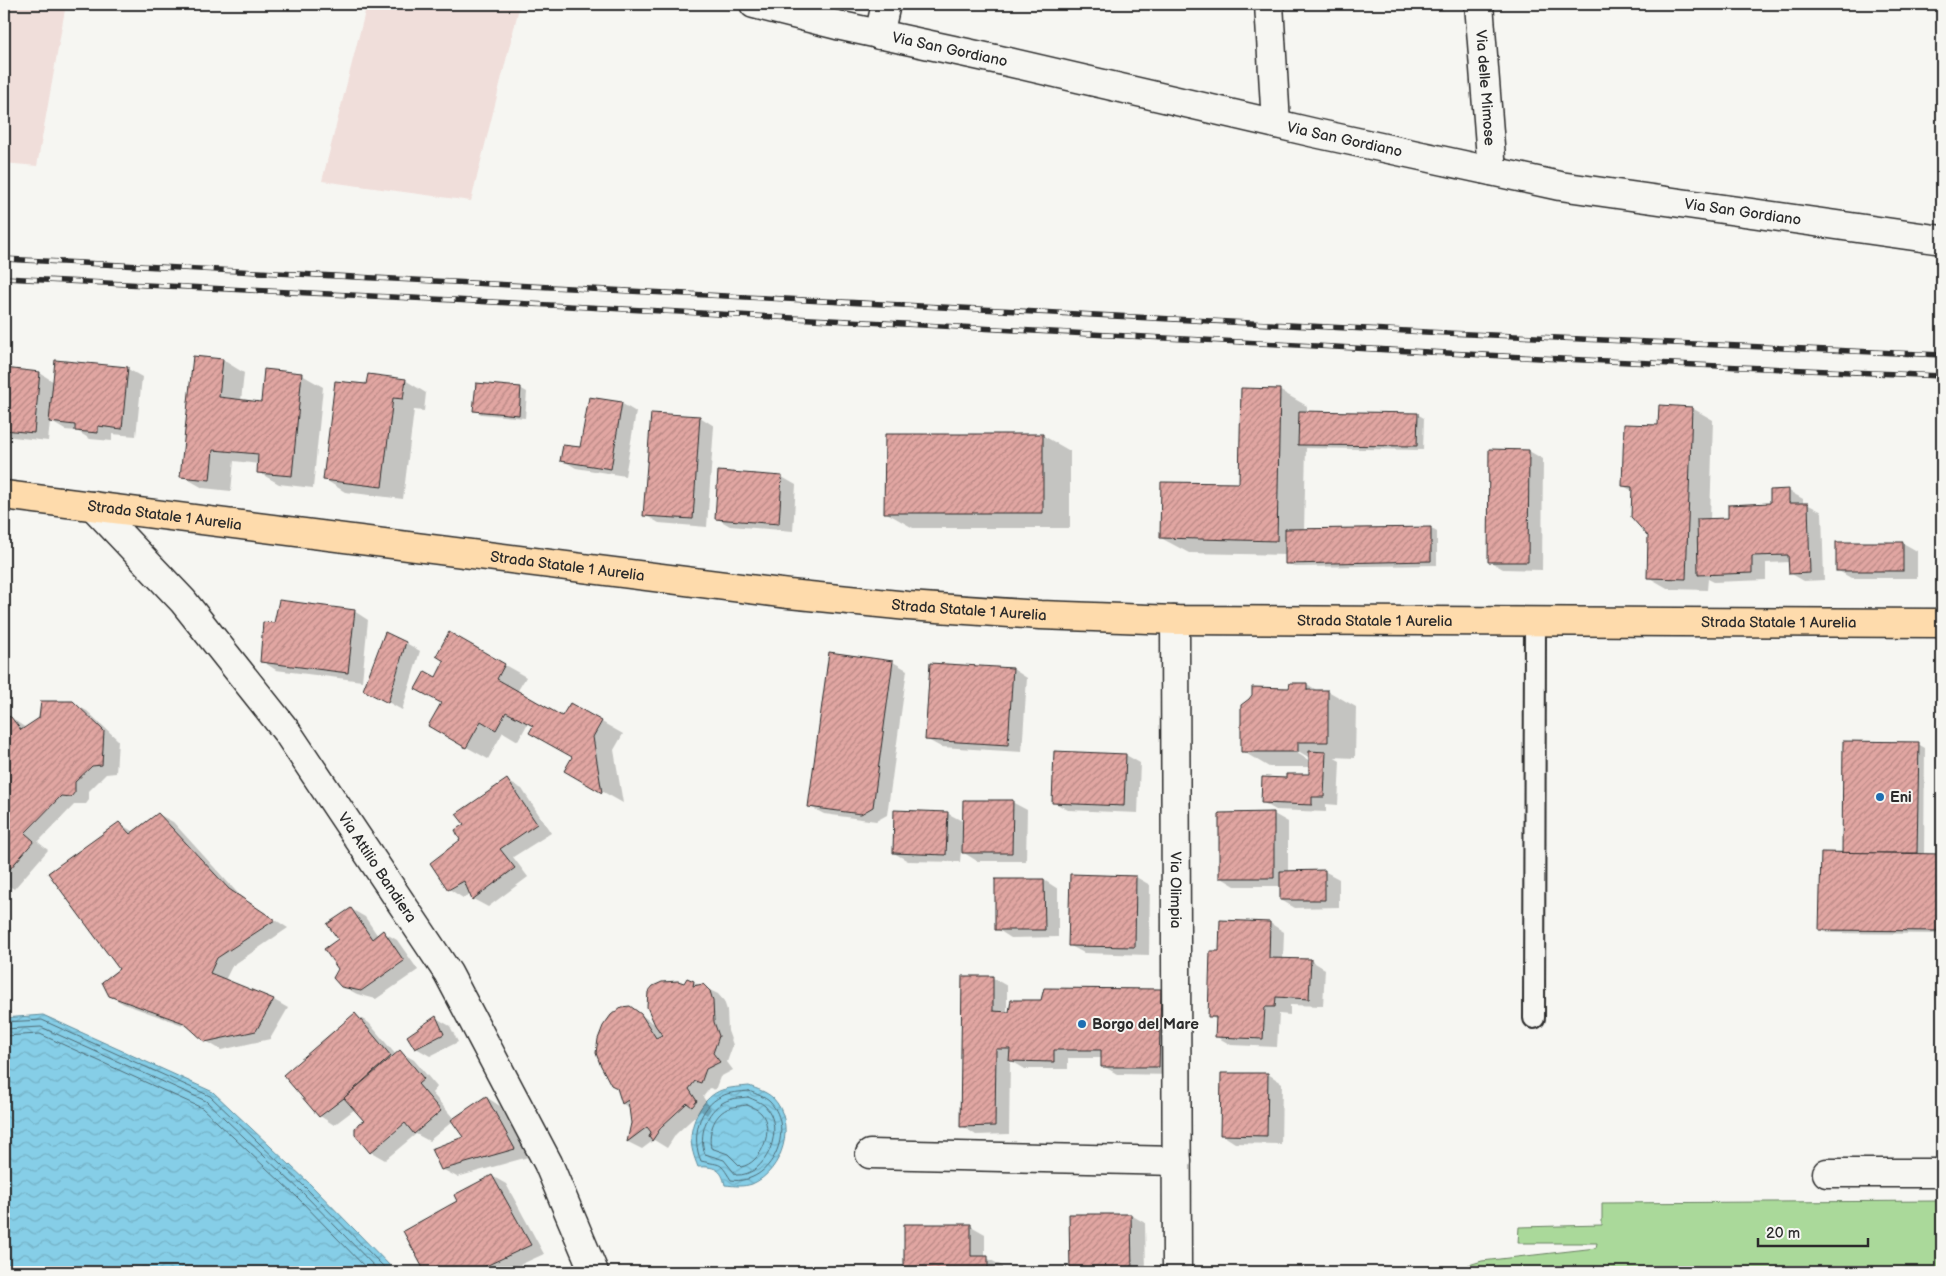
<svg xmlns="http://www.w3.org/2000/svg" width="1946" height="1276" font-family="'Balsamiq Sans',sans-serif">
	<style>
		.built { fill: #f0deda }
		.garden { fill: #aad99a; stroke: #6a8262 }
		.water { fill: url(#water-waves); stroke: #628d9c }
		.shadow { fill: #0003; fill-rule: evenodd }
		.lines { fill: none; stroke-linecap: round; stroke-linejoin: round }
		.shore { stroke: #4f6c76; stroke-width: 1 }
		.building { fill: url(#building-hatch); stroke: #2b2b2b }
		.lane-casing { stroke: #2b2b2b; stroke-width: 24 }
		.street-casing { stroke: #2b2b2b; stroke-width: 31 }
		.primary-casing { stroke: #2b2b2b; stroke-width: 31 }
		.lane { stroke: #f6f6f2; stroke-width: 20 }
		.street { stroke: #f6f6f2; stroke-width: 28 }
		.primary { stroke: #fedbac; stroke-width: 28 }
		.rail-casing { stroke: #2b2b2b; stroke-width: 5.5 }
		.rail { stroke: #f6f6f2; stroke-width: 4; stroke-dasharray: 11; stroke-linecap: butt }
		.poi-dot { fill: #1f6fb2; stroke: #f6f6f2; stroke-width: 2 }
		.labels { text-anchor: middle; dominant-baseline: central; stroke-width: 4; stroke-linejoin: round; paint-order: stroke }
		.street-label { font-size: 15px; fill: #2b2b2b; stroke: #f6f6f2 }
		.poi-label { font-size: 15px; font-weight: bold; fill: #2b2b2b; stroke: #f6f6f2; text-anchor: start }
	</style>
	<defs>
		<pattern id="water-waves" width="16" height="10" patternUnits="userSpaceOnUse" patternTransform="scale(1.25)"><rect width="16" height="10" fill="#86cee7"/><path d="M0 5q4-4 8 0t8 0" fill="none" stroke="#74b1c6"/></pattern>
		<pattern id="building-hatch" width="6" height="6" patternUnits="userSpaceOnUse" patternTransform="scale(1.25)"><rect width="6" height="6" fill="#e1a6a2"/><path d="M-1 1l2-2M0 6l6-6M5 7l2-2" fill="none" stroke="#b78784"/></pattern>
	</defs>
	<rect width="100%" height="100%" fill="#f6f6f2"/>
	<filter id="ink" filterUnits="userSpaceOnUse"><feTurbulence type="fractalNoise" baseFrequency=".02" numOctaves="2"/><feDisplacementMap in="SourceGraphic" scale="10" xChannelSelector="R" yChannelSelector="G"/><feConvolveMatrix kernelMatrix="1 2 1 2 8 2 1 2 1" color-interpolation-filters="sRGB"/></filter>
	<g filter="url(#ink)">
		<g class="built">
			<path d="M4 4H66L37 166 4 163Z"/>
			<path d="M367 4H520L471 201 322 181Z"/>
		</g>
		<path class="garden" d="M1942 1201V1272H1446L1482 1261 1596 1248 1597 1243H1518L1519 1227 1602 1225V1203Z"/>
		<g class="water">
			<path d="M43 1015 213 1092 310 1184 396 1272H4V1018Z"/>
			<path d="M749 1086C757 1089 767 1092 773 1098 797 1123 783 1171 752 1184 743 1187 735 1186 725 1185 722 1169 714 1166 698 1167 694 1157 691 1148 691 1137 692 1119 704 1096 722 1090 731 1087 740 1087 749 1086Z"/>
		</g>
		<g class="shadow">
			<path d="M194 358 223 360 244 373 241 401 262 403 266 371 302 375 323 387 313 488 279 484 258 472 259 464 234 461 231 491 203 488 182 476Z"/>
			<path d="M56 362 128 369 142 377 136 436 112 434V441L90 439 77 431 65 430 50 421 48 441 4 436V370L40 373 54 382Z"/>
			<path d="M405 380 426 393 424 411 414 410 403 499 345 492 324 479 367 386Z"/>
			<path d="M520 388 527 392 525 418 481 414 474 410Z"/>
			<path d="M1279 390 1307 406V412L1417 414 1424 418 1423 450 1306 448 1304 530 1430 528 1437 532V565L1294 567 1287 563V555L1189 553 1161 538 1240 484Z"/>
			<path d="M621 403 636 412 625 476 576 468 562 460 581 449Z"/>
			<path d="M1692 408 1713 420 1710 520 1729 519 1772 504 1789 491 1803 499V504H1807L1822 512 1824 580 1804 581 1790 573V562L1766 563V580L1714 582 1708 579 1707 590 1669 589 1648 577 1649 535 1633 491 1623 486 1659 426Z"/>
			<path d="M700 417 714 426 707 527 659 523 645 515Z"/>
			<path d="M1042 435 1070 451V528H913L885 512Z"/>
			<path d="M1490 450 1529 451 1543 459 1542 570 1503 569 1489 561Z"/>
			<path d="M719 473 782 477 796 485 793 531 730 526 716 518Z"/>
			<path d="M1903 543 1917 551V578H1851L1837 570Z"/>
			<path d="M354 611 368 620 362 681 276 670 262 661Z"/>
			<path d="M449 634 526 677 517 692 563 718 570 704 623 734 614 750 623 803 566 771 574 757 528 723 518 741 503 732 488 759 429 726 442 703 436 678 446 660Z"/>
			<path d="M406 643 420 651 402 710 379 697Z"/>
			<path d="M893 662 907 670 887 815 876 821 824 814 809 806Z"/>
			<path d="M1013 669 1027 678 1022 752 941 747 926 739Z"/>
			<path d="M1307 684 1318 691H1328L1356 707 1355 758 1333 757 1340 761 1338 805 1326 804V812L1276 810 1262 802 1287 779 1310 776V767H1269L1242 751 1290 689ZM1293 748 1310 758V761L1292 750Z"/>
			<path d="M72 703 87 711 118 740 116 773 106 774 89 791V800L86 804H75L38 842 48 850 14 889 4 883V717L11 718 26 728Z"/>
			<path d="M1918 744 1925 748 1924 855H1942V934L1827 933 1820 929 1843 854Z"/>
			<path d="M1056 752 1126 755 1140 763 1138 813 1068 810 1053 802Z"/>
			<path d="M507 781 522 789 551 833 513 857 528 877 488 907 473 899 471 893 463 898 449 889 462 841Z"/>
			<path d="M1012 802 1027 810 1026 861H977L961 851 960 862 908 861 894 853 947 813 964 822Z"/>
			<path d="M158 814 173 822 243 899 288 928 232 966 225 980 274 1000 288 1008 270 1039 221 1050 206 1041 191 1028 124 1004 110 996 120 969V824L134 832Z"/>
			<path d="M1274 814 1288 822V872L1324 871 1339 879V907L1295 908 1281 900V886H1235L1220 877Z"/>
			<path d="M1136 877 1150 885 1149 955 1084 953 1069 945Z"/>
			<path d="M996 880H1044L1058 889V937L1011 938 997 929Z"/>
			<path d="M351 909 365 917 378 936 383 932 397 940 418 970 376 999 357 994 342 986 340 969V940Z"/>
			<path d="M1221 922 1270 923 1284 932 1283 960H1310L1325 969 1323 1006 1290 1005V1015L1279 1014 1277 1047 1231 1045 1217 1037V1020L1209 1016 1221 952Z"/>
			<path d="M993 978 1007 986V1013L1161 990 1175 998 1173 1075 1117 1074 1103 1066 1102 1058H1068V1069H1025L1010 1060 1009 1134 976 1135 962 1126Z"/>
			<path d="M693 982 718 994 724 1001 727 1010 728 1031 733 1045 727 1062 733 1070 720 1077 715 1090 710 1088 703 1097 711 1109 707 1115 701 1111 676 1134 667 1148 654 1140 642 1149 628 1142 632 1124 630 1108 623 1104 629 1007 656 1025 685 984Z"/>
			<path d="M355 1015 369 1023 396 1055 400 1052 414 1060 437 1087 432 1093 454 1119 486 1097 500 1106 528 1157 457 1177 442 1169 465 1137 453 1121 429 1141 416 1134 385 1160 371 1152 356 1135 366 1122 355 1109 334 1125 320 1116Z"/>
			<path d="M436 1018 450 1026 458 1042 430 1056 416 1048Z"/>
			<path d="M1268 1074 1282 1083 1281 1144 1235 1143 1221 1134Z"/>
			<path d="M492 1176 506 1184 544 1254 504 1272H427L405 1232 458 1201Z"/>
			<path d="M1070 1215H1131L1145 1223 1146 1272H1071Z"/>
			<path d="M906 1225 971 1226 985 1234V1257L1002 1266V1272H906Z"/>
		</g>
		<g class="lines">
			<g class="shore">
				<path d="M4 1022 42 1020 210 1096 306 1188 389 1272"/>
				<path d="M4 1029 41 1027 206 1101 302 1192 380 1272"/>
				<path d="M4 1036 40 1034 202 1108 297 1197 370 1272"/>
				<path d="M749 1091C756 1094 765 1097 770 1102 796 1129 772 1186 731 1180 719 1161 723 1166 701 1161 691 1138 698 1107 722 1096 729 1092 741 1092 749 1091Z"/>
				<path d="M748 1097C754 1100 761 1102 765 1106 786 1127 767 1177 736 1175L724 1160 705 1154C698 1136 706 1111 724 1102 731 1098 740 1098 748 1097Z"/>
				<path d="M747 1105C752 1107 757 1109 761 1113 775 1129 762 1163 741 1167L728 1154 711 1148C708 1134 713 1116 727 1109 733 1106 741 1106 747 1105Z"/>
			</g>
		</g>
		<g class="building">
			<path d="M193 356 223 359 219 397 261 402 264 369 302 373 292 476 257 473 258 454 213 450 210 480 180 477Z"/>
			<path d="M55 360 128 367 122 429 98 426V433L75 431V425L49 422Z"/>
			<path d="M4 368 40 372 34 433 4 430Z"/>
			<path d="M368 374 406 379 403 399 393 398 382 487 323 480 335 381 366 384Z"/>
			<path d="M476 383 521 387 519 415 473 411Z"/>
			<path d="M1241 388 1280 389 1277 541 1160 538 1161 482 1239 483Z"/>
			<path d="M589 397 622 402 611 469 560 461 563 445 580 447Z"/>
			<path d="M1659 405 1692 407 1686 579 1647 578 1648 536 1631 517 1632 487 1622 486 1624 424 1658 425Z"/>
			<path d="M1299 411 1418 413 1417 446 1298 445Z"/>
			<path d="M651 413 700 416 693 519 643 516Z"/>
			<path d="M885 434H1043V513H884Z"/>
			<path d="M1489 449 1529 450 1528 562H1488Z"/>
			<path d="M718 471 782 476 779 524 715 519Z"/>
			<path d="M1789 489V503H1808L1810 573 1789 574 1788 555 1752 556V573L1698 575 1697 519 1728 518V505L1770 503V490Z"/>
			<path d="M1431 527V561L1285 564V529Z"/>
			<rect x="1836" y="542" width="67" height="29"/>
			<path d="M279 600 355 610 348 673 260 662 263 622 274 623Z"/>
			<path d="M385 632 406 642 388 703 363 690Z"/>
			<path d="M449 632 505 664 497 679 562 716 570 703 602 721 593 737 602 793 564 771 572 757 529 733 533 726 506 712 496 730 481 721 466 748 428 726 441 703 415 689 425 671 436 677 444 661 436 656Z"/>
			<path d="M829 652 893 661 873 807 861 814 808 807Z"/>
			<path d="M930 663 1013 668 1008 745 925 740Z"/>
			<path d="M1290 683H1307V690H1328V742H1298V752H1241V705L1249 699 1252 695V687L1289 688Z"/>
			<path d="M41 701H73L104 731 102 765 92 766 75 782V792L71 797 61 796 25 833 34 841 4 876V715L11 717 21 730 39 718Z"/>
			<path d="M1843 741 1919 742 1917 853H1842Z"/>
			<path d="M1054 751 1126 754 1124 806 1052 803Z"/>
			<path d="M1309 751 1326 752 1324 797H1312V805L1261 803 1262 777 1286 778V774H1309Z"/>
			<path d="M507 779 537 824 500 849 515 868 472 900 464 881 448 890 430 863 460 840 455 830 464 824 456 814Z"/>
			<path d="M963 800H1013L1012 853H962Z"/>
			<path d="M894 810 948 812 946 855 893 853Z"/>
			<path d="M1274 812V878H1219V813Z"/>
			<path d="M158 813 229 889 275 920 217 958 210 973 274 999 256 1031 205 1042 184 1023 109 996 102 982 119 969 48 873 119 822 130 834Z"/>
			<path d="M1821 852 1942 854 1940 931 1819 930Z"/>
			<path d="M1325 870V900H1280V871Z"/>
			<path d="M1070 874 1136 876 1135 947 1068 946Z"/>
			<path d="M995 879H1044L1045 930H995Z"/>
			<path d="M351 908 372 939 383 930 404 961 361 991 341 987 333 978 338 969 324 949 338 939 327 924Z"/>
			<path d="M1220 920 1270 922 1269 958 1311 959 1309 999 1276 997 1275 1007H1265L1263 1039 1215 1037 1216 1017H1208L1210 951H1219Z"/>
			<path d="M962 976H993V1011L1009 1012 1011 1000H1041L1044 988 1161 989 1159 1067H1101V1050H1054V1062L1009 1061 1010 1049H996L995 1126 960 1127Z"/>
			<path d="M687 978 694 981 693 986 703 984 710 991 713 1001 714 1022 719 1036 713 1053 720 1062 706 1069 701 1083 695 1081 689 1089 697 1101 692 1107 687 1103 662 1126 652 1141 649 1137 651 1132 647 1127 627 1142 631 1123 628 1100 622 1104 617 1088 611 1085 600 1064 596 1053 598 1039 603 1026 611 1015 621 1007 630 1006 641 1014 656 1038 662 1035 655 1025 647 1007 648 992 653 986 662 982 678 981 684 983Z"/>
			<path d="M355 1013 391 1056 344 1098 319 1117 283 1075Z"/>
			<path d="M436 1016 444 1034 415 1049 407 1036Z"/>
			<path d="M400 1050 424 1079 418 1084 441 1111 414 1134 405 1123 370 1153 355 1135V1128L359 1123 364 1121 344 1098Z"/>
			<path d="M1221 1073H1268L1267 1136 1220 1135Z"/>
			<path d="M486 1096 515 1149 441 1170 431 1149 463 1137 451 1120Z"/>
			<path d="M492 1175 531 1245 473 1272H425L403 1231 457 1201 454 1195Z"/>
			<path d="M1069 1214H1131L1132 1272H1070Z"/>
			<path d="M904 1224H971V1256H988V1272H904Z"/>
		</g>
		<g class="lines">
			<g class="lane-casing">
				<path id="lane" d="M1534 1018 1535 621"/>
			</g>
			<g class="street-casing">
				<g id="street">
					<path id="s1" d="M754 4 837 25 1004 61 1315 133 1560 186 1942 240"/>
					<path d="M1269 4 1276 124"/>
					<path id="s2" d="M1479 4 1492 171"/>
					<path d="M879 35 886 4"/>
					<path id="s3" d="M93 506 183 601 287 732 448 973 548 1163 594 1272"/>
					<path id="s4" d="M1175 620 1177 1272"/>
					<path d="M870 1154 1177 1161"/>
					<path d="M1827 1173H1942"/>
				</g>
			</g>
			<g class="primary-casing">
				<g id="primary">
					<path id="s5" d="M4 495 789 594 908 606 1040 615 1175 620 1942 623"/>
				</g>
			</g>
			<use href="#lane" class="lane"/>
			<use href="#street" class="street"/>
			<use href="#primary" class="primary"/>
			<g class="rail-casing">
				<g id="rail">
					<path d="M4 259 1446 333 1942 355"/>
					<path d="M4 278 473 301 1540 358 1942 376"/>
				</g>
			</g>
			<use href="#rail" class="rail"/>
		</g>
	</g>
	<g class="poi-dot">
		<circle cx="1880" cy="797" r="5"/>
		<circle cx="1082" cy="1024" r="5"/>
	</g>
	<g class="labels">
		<g class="street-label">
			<text stroke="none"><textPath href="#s1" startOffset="201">Via San Gordiano</textPath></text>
			<text stroke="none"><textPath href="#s2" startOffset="84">Via delle Mimose</textPath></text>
			<text stroke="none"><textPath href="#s1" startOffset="606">Via San Gordiano</textPath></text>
			<text stroke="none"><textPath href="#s1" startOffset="1011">Via San Gordiano</textPath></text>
			<text stroke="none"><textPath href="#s5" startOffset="162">Strada Statale 1 Aurelia</textPath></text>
			<text stroke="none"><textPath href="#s5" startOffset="568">Strada Statale 1 Aurelia</textPath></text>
			<text stroke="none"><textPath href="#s5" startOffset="972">Strada Statale 1 Aurelia</textPath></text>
			<text stroke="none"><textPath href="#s5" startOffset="1378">Strada Statale 1 Aurelia</textPath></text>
			<text stroke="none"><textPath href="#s5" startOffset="1782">Strada Statale 1 Aurelia</textPath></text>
			<text stroke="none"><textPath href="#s3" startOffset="461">Via Attilio Bandiera</textPath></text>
			<text stroke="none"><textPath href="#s4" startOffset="270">Via Olimpia</textPath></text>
		</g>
		<g class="poi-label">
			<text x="1890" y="797">Eni</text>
			<text x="1092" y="1024">Borgo del Mare</text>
		</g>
	</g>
	<rect width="1946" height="1276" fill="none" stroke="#f6f6f2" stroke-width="20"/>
	<rect x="10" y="10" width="1926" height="1256" fill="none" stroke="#2b2b2b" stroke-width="2" filter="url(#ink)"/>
	<path d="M1758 1238v8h110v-8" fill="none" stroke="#2b2b2b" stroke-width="2.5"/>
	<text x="1766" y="1238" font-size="15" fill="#2b2b2b" stroke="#f6f6f2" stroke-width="4" paint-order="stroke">20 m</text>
</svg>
